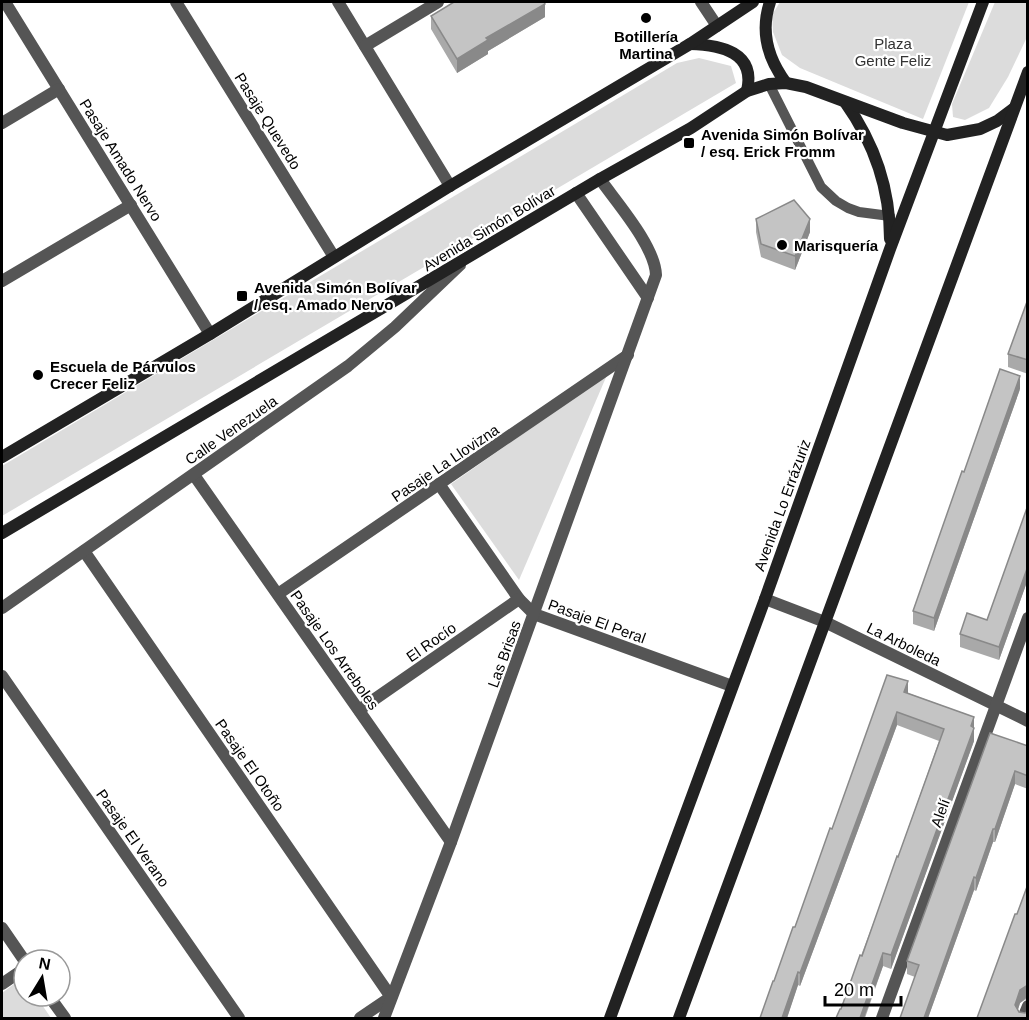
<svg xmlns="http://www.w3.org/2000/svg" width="1029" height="1020" font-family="Arial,sans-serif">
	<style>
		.green { fill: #dcdcdc }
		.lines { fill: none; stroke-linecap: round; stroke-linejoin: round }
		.lane { stroke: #555; stroke-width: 10 }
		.street { stroke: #555; stroke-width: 12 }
		.secondary { stroke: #222; stroke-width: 12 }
		.wall { fill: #a9a9a9 }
		.shaded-wall { fill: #898989 }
		.building { fill: #c4c4c4; stroke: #898989; stroke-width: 1.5 }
		.poi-dot { fill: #000; stroke: #fff; stroke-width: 2 }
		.labels { text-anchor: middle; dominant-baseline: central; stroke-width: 4.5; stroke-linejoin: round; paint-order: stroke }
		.poi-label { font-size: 15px; font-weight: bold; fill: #000; stroke: #fff; text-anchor: start }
		.park-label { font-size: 15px; fill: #333; stroke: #fff }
		.street-label { font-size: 15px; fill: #000; stroke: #fff }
	</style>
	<rect width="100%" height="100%" fill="#fff"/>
	<g class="green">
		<path d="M780 2H969L923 119 800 68 782 55 773 32 772 15Z"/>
		<path d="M995 2H1027V37L1008 77 989 108 965 120 953 117 952 104Z"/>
		<path d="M699 58 731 66 736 83 2 516V466L677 63Z"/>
		<path d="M607 375 519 580 451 484Z"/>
		<path d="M18 981 24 984V996H36L51 1018H2V993Z"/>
	</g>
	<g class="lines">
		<path class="lane" d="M769 84 821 187 836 201 848 208 859 212 890 216"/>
		<g class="street">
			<path d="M5 2 210 334"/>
			<path d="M176 2 334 257"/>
			<path d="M338 2 450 186"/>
			<path d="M701 2 717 26"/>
			<path d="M365 46 438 2"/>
			<path d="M2 123 59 89"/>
			<path d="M576 193 648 298"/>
			<path d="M2 281 131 205"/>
			<path d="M194 475 451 842"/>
			<path d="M439 484 519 599 534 614 732 686"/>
			<path d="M84 551 391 997 360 1018"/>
			<path d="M278 594 628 355"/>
			<path d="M765 599 825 622 1028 721"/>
			<path d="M2 608 348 366 395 327 460 265"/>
			<path d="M2 676 239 1018"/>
			<path d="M359 710 519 599"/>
			<path d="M2 928 24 960"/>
			<path d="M2 984 24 969"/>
			<path d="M49 996 65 1018"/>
			<path d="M384 1018 451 842 656 275C655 246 617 203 600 179"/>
			<path d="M882 1018 1028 618"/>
			<path d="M1023 1018 1028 1006"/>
		</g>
		<g class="secondary">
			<path d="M770 2C760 32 768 59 786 83"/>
			<path d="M690 44C721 45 756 52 747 91"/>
			<path d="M845 102C875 144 890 188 890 239"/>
			<path d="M2 457 210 334 450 186 690 44 753 2"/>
			<path d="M2 533 600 179 691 128 747 91 769 84 786 83 806 87 903 123 947 135 980 129 997 121 1013 109"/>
			<path d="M610 1018 765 599 890 249 983 2"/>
			<path d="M679 1018 1028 72"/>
		</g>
	</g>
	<g class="wall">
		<path d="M545 2V17L488 51V54L457 73 431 29V16Z"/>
		<path d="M756 219 810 232 795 270 761 257 756 232Z"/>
		<path d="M1028 299V374L1008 367V354Z"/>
		<path d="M1020 389 934 631 913 624V611L964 472Z"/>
		<path d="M1028 505V579L999 660 960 647V634L987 620Z"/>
		<path d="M908 693 974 717V741L891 969 883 966 865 1018H836L841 1009 898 857 939 741 897 725 800 986 798 985 787 1018H760L832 829Z"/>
		<path d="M1028 746V789L1015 784 995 842H993L976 891 974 890 928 1018H900L915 977 907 974V961Z"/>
		<path d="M1028 884V998L1020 1003 1018 1010 1028 1018H977L1017 914Z"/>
	</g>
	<g class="shaded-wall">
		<path d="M545 4V17L488 51V54L457 73V59L486 38Z"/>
		<path d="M810 219V232L795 270V256Z"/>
		<path d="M1020 376V389L934 631V618Z"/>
		<path d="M1028 566V579L999 660V647Z"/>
		<path d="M908 681V695L904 692Z"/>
		<path d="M897 712V725L800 986V973Z"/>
		<path d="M974 717V741L891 969V955Z"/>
		<path d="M1015 771V784L995 842V829Z"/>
		<path d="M993 829V842L976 891V878Z"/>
		<path d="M974 877V890L928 1018H924Z"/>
		<path d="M883 953V966L864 1018H860Z"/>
		<path d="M798 972V985L787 1018H782Z"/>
		<path d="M1026 985V998L1020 1003 1015 1018V1005L1020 990Z"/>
	</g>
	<g class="building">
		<path d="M454 2H544L545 4 486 38 488 40 457 59 431 16Z"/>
		<path d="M794 200 810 219 795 256 761 244 756 219Z"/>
		<path d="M1028 299V360L1008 354Z"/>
		<path d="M1000 369 1020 376 934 618 913 611 962 471 964 472Z"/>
		<path d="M1028 505V566L999 647 960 634 967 613 987 620Z"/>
		<path d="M887 675 908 681 904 692 974 717 971 726 974 728 891 955 883 953 860 1018H836L840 1009H841L860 955 862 956 897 856 898 857 944 729 897 712 800 973 798 972 782 1018H760L773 981H774L793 927H795L830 828 832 829Z"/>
		<path d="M990 733 1028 746V776L1015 771 995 829H993L976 878 974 877 924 1018H900L919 965 907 961Z"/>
		<path d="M1028 884V985L1020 990 1015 1005 1019 1012 1025 1013 1028 1011V1018H977L1015 914H1017Z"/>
	</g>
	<g class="poi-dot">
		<circle cx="646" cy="18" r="6"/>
		<rect x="683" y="137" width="12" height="12" rx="3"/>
		<circle cx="782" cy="245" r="6"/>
		<rect x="236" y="290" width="12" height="12" rx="3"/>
		<circle cx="38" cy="375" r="6"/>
	</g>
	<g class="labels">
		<g class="poi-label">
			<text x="646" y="36" text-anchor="middle">Botillería<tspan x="646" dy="17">Martina</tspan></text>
			<text x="701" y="134">Avenida Simón Bolívar<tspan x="701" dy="17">/ esq. Erick Fromm</tspan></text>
			<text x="794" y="245">Marisquería</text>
			<text x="254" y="287">Avenida Simón Bolívar<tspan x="254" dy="17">/ esq. Amado Nervo</tspan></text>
			<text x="50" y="366">Escuela de Párvulos<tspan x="50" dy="17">Crecer Feliz</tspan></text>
		</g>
		<g class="park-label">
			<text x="893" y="43">Plaza<tspan x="893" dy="17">Gente Feliz</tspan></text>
		</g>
		<g class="street-label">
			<text transform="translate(268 121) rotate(58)">Pasaje Quevedo</text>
			<text transform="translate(121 160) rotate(58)">Pasaje Amado Nervo</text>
			<text transform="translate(489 228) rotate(-31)">Avenida Simón Bolívar</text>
			<text transform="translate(231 430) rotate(-35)">Calle Venezuela</text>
			<text transform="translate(445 463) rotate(-34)">Pasaje La Llovizna</text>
			<text transform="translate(782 505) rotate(-70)">Avenida Lo Errázuriz</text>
			<text transform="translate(597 621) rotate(20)">Pasaje El Peral</text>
			<text transform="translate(431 642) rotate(-35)">El Rocío</text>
			<text transform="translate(904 644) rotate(26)">La Arboleda</text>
			<text transform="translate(335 650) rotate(55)">Pasaje Los Arreboles</text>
			<text transform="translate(504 654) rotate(-70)">Las Brisas</text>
			<text transform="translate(250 765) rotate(55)">Pasaje El Otoño</text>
			<text transform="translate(940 813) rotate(-70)">Alelí</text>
			<text transform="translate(133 838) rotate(55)">Pasaje El Verano</text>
		</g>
	</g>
	<rect width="1029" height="1020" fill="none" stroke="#000000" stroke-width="6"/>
	<g transform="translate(42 978) rotate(11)"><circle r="28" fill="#ffffff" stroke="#999999" stroke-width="1.5"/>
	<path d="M0-4.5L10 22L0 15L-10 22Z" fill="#000000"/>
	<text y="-9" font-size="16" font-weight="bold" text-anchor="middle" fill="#000000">N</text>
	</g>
	<path d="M825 996v9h76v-9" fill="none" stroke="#000000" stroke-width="3"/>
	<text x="834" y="996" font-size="18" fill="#000000" stroke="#ffffff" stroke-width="4.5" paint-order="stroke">20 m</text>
</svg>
